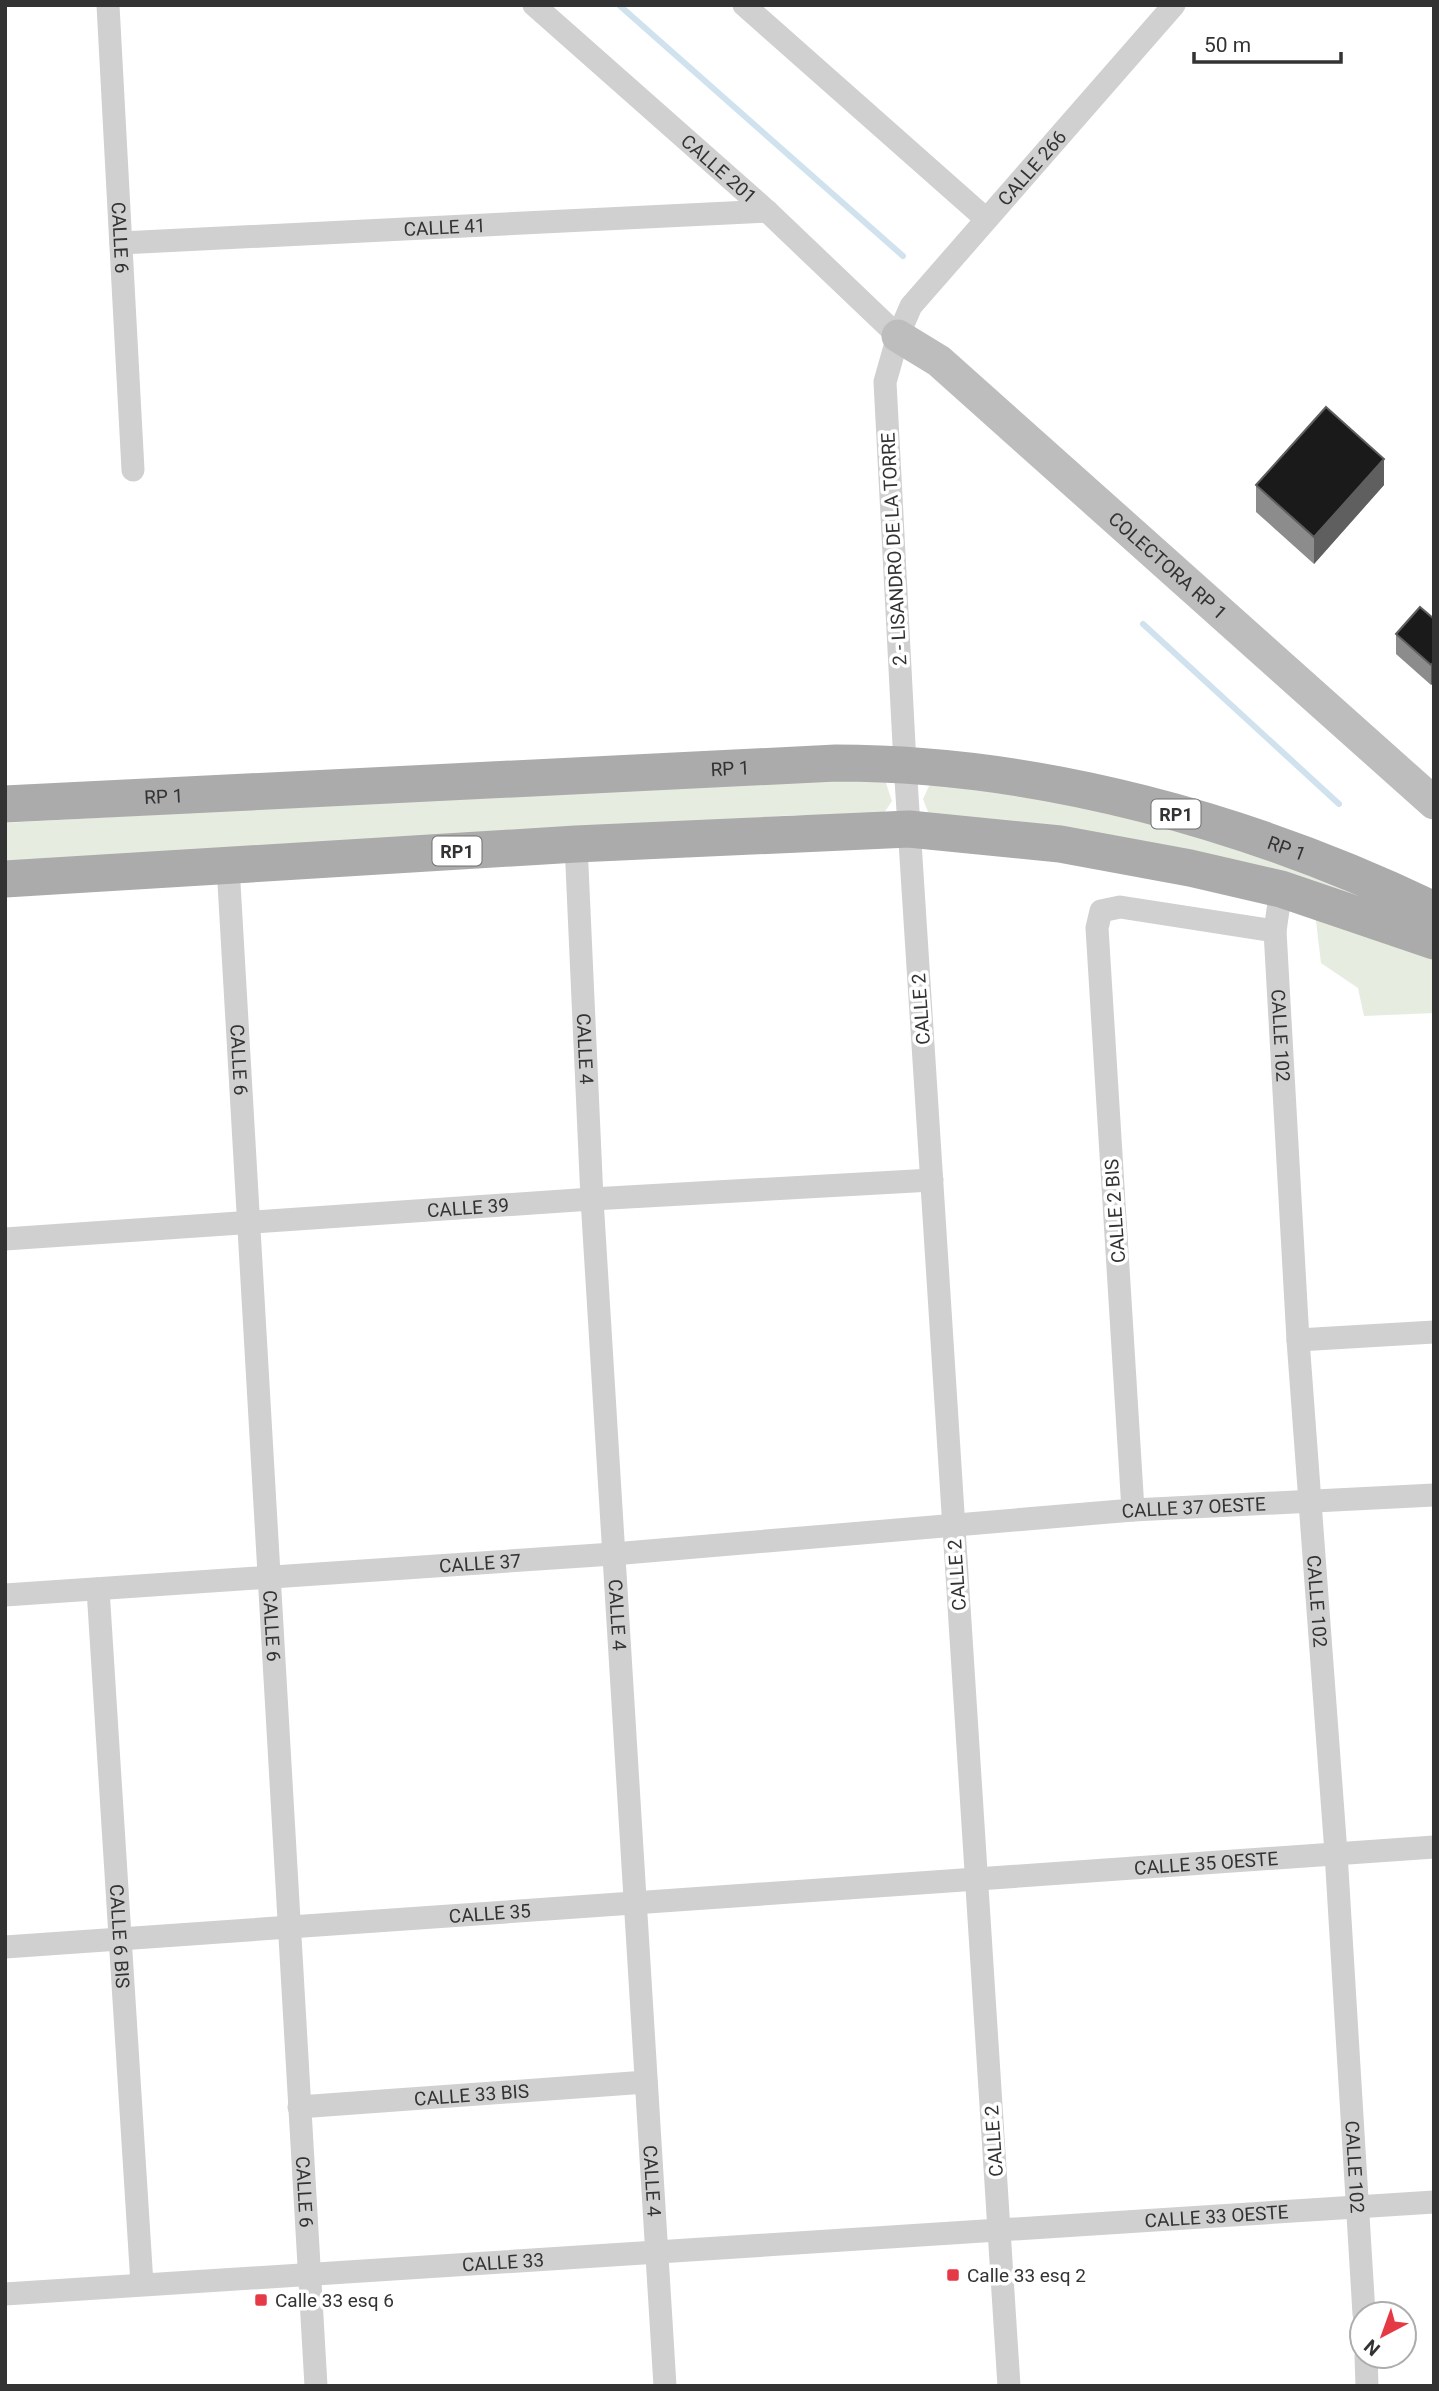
<svg xmlns="http://www.w3.org/2000/svg" width="1439" height="2391" font-family="Roboto,sans-serif">
	<style>
		.green { fill: #e6ecdf }
		.lines { fill: none; stroke-linecap: round; stroke-linejoin: round }
		.stream { stroke: #cfe2ee; stroke-width: 6 }
		.street { stroke: #d0d0d0; stroke-width: 23 }
		.secondary { stroke: #bdbdbd; stroke-width: 33 }
		.primary { stroke: #ababab; stroke-width: 37 }
		.wall { fill: #8c8c8c }
		.shaded-wall { fill: #5f5f5f }
		.building { fill: #1a1a1a; stroke: #5f5f5f; stroke-width: 2 }
		.poi-dot { fill: #e63946; stroke: #fff; stroke-width: 2.5 }
		.labels { text-anchor: middle; dominant-baseline: central; stroke-width: 7; stroke-linejoin: round; paint-order: stroke }
		.shield { fill: #fff; stroke: #707070; stroke-width: 2 }
		.shield-label { font-size: 18px; font-weight: bold; fill: #333 }
		.street-label { font-size: 19px; fill: #333; stroke: #fff }
		.poi-label { font-size: 19px; fill: #333; stroke: #fff; text-anchor: start }
	</style>
	<rect width="100%" height="100%" fill="#fff"/>
	<g class="green">
		<path d="M872 775 885 780 892 801 884 813 870 817 794 815 5 869V823Z"/>
		<path d="M936 783 1050 798 1197 831 1419 915 933 816 928 812 923 799 929 786Z"/>
		<path d="M1314 904 1434 953V1013L1364 1016 1358 988 1321 963Z"/>
	</g>
	<g class="lines">
		<g class="stream">
			<path d="M619 5 903 256"/>
			<path d="M1143 624 1339 804"/>
		</g>
		<g class="street">
			<path id="s1" d="M108 5 133 470"/>
			<path id="s2" d="M534 5 767 211 898 336"/>
			<path d="M744 5 986 219"/>
			<path id="s3" d="M121 243 767 211"/>
			<path id="s4" d="M576 844 592 1199 665 2386"/>
			<path id="s5" d="M228 866 316 2386"/>
			<path id="s6" d="M1281 889 1275 931 1298 1340 1336 1853 1364 2314"/>
			<path id="s7" d="M5 1239 592 1199 932 1180"/>
			<path d="M1298 1340 1434 1332"/>
			<path d="M1133 1510 1097 928 1101 911 1120 907 1275 931"/>
			<path id="s8" d="M98 1589 142 2284"/>
			<path id="s9" d="M5 1595 613 1554 1133 1510 1434 1495"/>
			<path id="s10" d="M5 1947 1434 1847"/>
			<path id="s11" d="M299 2107 646 2082"/>
			<path id="s12" d="M5 2294 1434 2202"/>
			<path d="M1366 2356 1367 2386"/>
			<path id="s13" d="M1009 2386 905 764 885 382 898 336 911 306 1174 5"/>
		</g>
		<path class="secondary" id="s14" d="M898 336 939 361 1434 803"/>
		<g class="primary">
			<path id="s15" d="M5 804 836 763C1039 763 1251 822 1434 910"/>
			<path d="M5 879 576 844 909 829 1060 844 1190 868 1281 889 1434 941"/>
		</g>
	</g>
	<g class="wall">
		<path d="M1256 485H1384L1314 564 1256 512Z"/>
		<path d="M1434 619V682L1431 685 1396 654V634Z"/>
	</g>
	<g class="shaded-wall">
		<path d="M1384 459V485L1314 564V537Z"/>
		<path d="M1434 662V682L1431 685V665Z"/>
	</g>
	<g class="building">
		<path d="M1326 407 1384 459 1314 537 1256 485Z"/>
		<path d="M1420 607 1434 619V662L1431 665 1396 634Z"/>
	</g>
	<g class="poi-dot">
		<rect x="946" y="2268" width="14" height="14" rx="3.5"/>
		<rect x="254" y="2293" width="14" height="14" rx="3.5"/>
	</g>
	<g class="labels">
		<g class="shield">
			<rect x="1151.5" y="799.5" width="49" height="29" rx="5"/>
			<rect x="432.5" y="836.5" width="49" height="29" rx="5"/>
		</g>
		<g class="shield-label">
			<text x="1176" y="814">RP1</text>
			<text x="457" y="851">RP1</text>
		</g>
		<g class="street-label">
			<text stroke="none"><textPath href="#s2" startOffset="247">CALLE 201</textPath></text>
			<text stroke="none"><textPath href="#s13" startOffset="2272">CALLE 266</textPath></text>
			<text stroke="none"><textPath href="#s3" startOffset="324">CALLE 41</textPath></text>
			<text stroke="none"><textPath href="#s1" startOffset="233">CALLE 6</textPath></text>
			<text transform="translate(894 549) rotate(-93)">2 - LISANDRO DE LA TORRE</text>
			<text stroke="none"><textPath href="#s14" startOffset="355">COLECTORA RP 1</textPath></text>
			<text stroke="none"><textPath href="#s15" startOffset="726">RP 1</textPath></text>
			<text stroke="none"><textPath href="#s15" startOffset="159">RP 1</textPath></text>
			<text stroke="none"><textPath href="#s15" startOffset="1293">RP 1</textPath></text>
			<text transform="translate(921 1009) rotate(-94)">CALLE 2</text>
			<text stroke="none"><textPath href="#s6" startOffset="147">CALLE 102</textPath></text>
			<text stroke="none"><textPath href="#s4" startOffset="205">CALLE 4</textPath></text>
			<text stroke="none"><textPath href="#s5" startOffset="194">CALLE 6</textPath></text>
			<text stroke="none"><textPath href="#s7" startOffset="464">CALLE 39</textPath></text>
			<text transform="translate(1115 1211) rotate(-94)">CALLE 2 BIS</text>
			<text stroke="none"><textPath href="#s9" startOffset="1192">CALLE 37 OESTE</textPath></text>
			<text stroke="none"><textPath href="#s9" startOffset="476">CALLE 37</textPath></text>
			<text transform="translate(957 1575) rotate(-94)">CALLE 2</text>
			<text stroke="none"><textPath href="#s6" startOffset="714">CALLE 102</textPath></text>
			<text stroke="none"><textPath href="#s4" startOffset="772">CALLE 4</textPath></text>
			<text stroke="none"><textPath href="#s5" startOffset="761">CALLE 6</textPath></text>
			<text stroke="none"><textPath href="#s10" startOffset="1204">CALLE 35 OESTE</textPath></text>
			<text stroke="none"><textPath href="#s10" startOffset="486">CALLE 35</textPath></text>
			<text stroke="none"><textPath href="#s8" startOffset="348">CALLE 6 BIS</textPath></text>
			<text stroke="none"><textPath href="#s11" startOffset="173">CALLE 33 BIS</textPath></text>
			<text transform="translate(994 2141) rotate(-94)">CALLE 2</text>
			<text stroke="none"><textPath href="#s6" startOffset="1281">CALLE 102</textPath></text>
			<text stroke="none"><textPath href="#s4" startOffset="1339">CALLE 4</textPath></text>
			<text stroke="none"><textPath href="#s5" startOffset="1328">CALLE 6</textPath></text>
			<text stroke="none"><textPath href="#s12" startOffset="1214">CALLE 33 OESTE</textPath></text>
			<text stroke="none"><textPath href="#s12" startOffset="499">CALLE 33</textPath></text>
		</g>
		<g class="poi-label">
			<text x="967" y="2275">Calle 33 esq 2</text>
			<text x="275" y="2300">Calle 33 esq 6</text>
		</g>
	</g>
	<rect width="1439" height="2391" fill="none" stroke="#333333" stroke-width="14"/>
	<g transform="translate(1383 2335) rotate(221)"><circle r="33" fill="#ffffff" stroke="#adadad" stroke-width="2"/>
	<path d="M0-5L12 26L0 18L-12 26Z" fill="#e63946"/>
	<text y="-10" font-size="19" font-weight="bold" text-anchor="middle" fill="#333333">N</text>
	</g>
	<path d="M1194 52v10h147v-10" fill="none" stroke="#333333" stroke-width="3.5"/>
	<text x="1204" y="52" font-size="21" fill="#333333" stroke="#ffffff" stroke-width="5" paint-order="stroke">50 m</text>
</svg>
